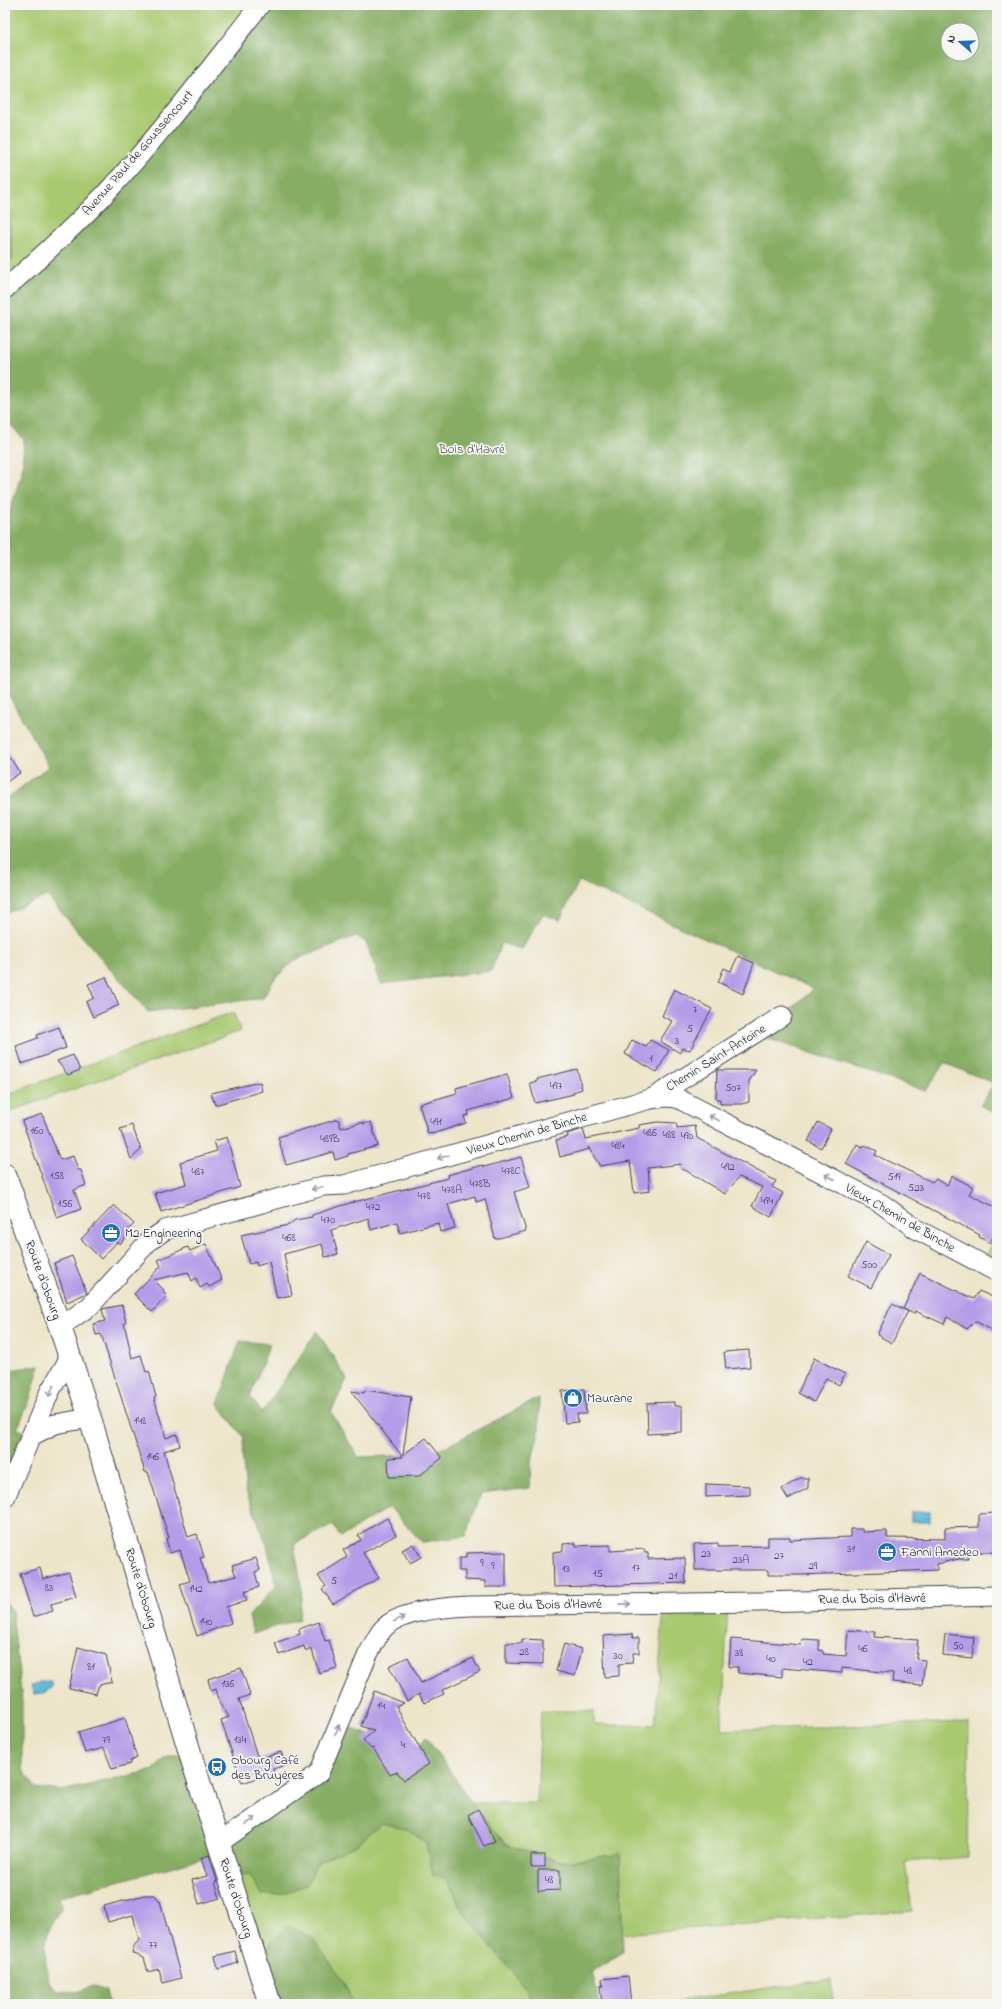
<svg xmlns="http://www.w3.org/2000/svg" width="1002" height="2009" font-family="'Indie Flower',sans-serif">
	<style>
		.green { fill: #a9c971; stroke: #667656 }
		.forest { fill: #86ad63; stroke: #54684f; fill-rule: evenodd }
		.water { fill: #58b8d7; stroke: #3d6d89 }
		.building { fill: #b39ce8 }
		.lines { fill: none; stroke-linecap: round; stroke-linejoin: round }
		.minor-casing { stroke: #403f50; stroke-width: 21 }
		.secondary-casing { stroke: #403f50; stroke-width: 24 }
		.minor { stroke: #fff; stroke-width: 19 }
		.secondary { stroke: #fff; stroke-width: 22 }
		.oneway { stroke: #9c9ca7 }
		.labels { text-anchor: middle; dominant-baseline: central; stroke-width: 3.5; stroke-linejoin: round; paint-order: stroke }
		.number-label { font-size: 11px; fill: #464066 }
		.street-label { font-size: 13px; fill: #22223b; stroke: #f6f6f2 }
		.park-label { font-size: 13px; fill: #4a544b; stroke: #f6f6f2 }
		.poi-label { font-size: 13px; fill: #22223b; stroke: #f6f6f2; text-anchor: start }
	</style>
	<rect width="100%" height="100%" fill="#f6f6f2"/>
	<filter id="ink" filterUnits="userSpaceOnUse"><feTurbulence type="fractalNoise" baseFrequency=".025" numOctaves="2"/><feDisplacementMap in="SourceGraphic" scale="8" xChannelSelector="R" yChannelSelector="G"/><feConvolveMatrix kernelMatrix="1 2 1 2 8 2 1 2 1" color-interpolation-filters="sRGB"/></filter>
	<filter id="wash" filterUnits="userSpaceOnUse"><feTurbulence type="fractalNoise" baseFrequency=".012" numOctaves="4" result="noise"/><feDisplacementMap in="SourceGraphic" scale="16" xChannelSelector="R" yChannelSelector="G"/><feGaussianBlur stdDeviation="0.9" result="paint"/><feColorMatrix in="noise" values="0 0 0 0 0 0 0 0 0 0 0 0 0 0 0 0 0 1.4 0 .05"/><feComposite in="paint" operator="in"/></filter>
	<g filter="url(#wash)">
		<rect width="100%" height="100%" fill="#ede5c9"/>
		<g class="green">
			<path d="M5 5H260L191 92 5 289Z"/>
			<path d="M233 1012 241 1031 5 1113V1095Z"/>
			<path d="M997 1235V1272L982 1264Z"/>
			<path d="M728 1603 722 1730 969 1722 967 1857 905 1862 912 1911 622 1934 620 1854 564 1862 506 1845 472 1803H537L541 1711H594V1725H655L664 1604Z"/>
			<path d="M385 1741 526 1989 535 2004H270L219 1843Z"/>
			<path d="M831 1979 833 2004H658Z"/>
		</g>
		<g class="forest">
			<path d="M260 5H997V1115L980 1105 994 1083 944 1063 926 1091 763 1037 782 1016 814 989 579 881 560 920 543 914 522 949 501 943 491 971 381 984 366 942 356 936 297 959 275 978 263 998 148 1012 47 896 5 914V800L49 766 5 689V528L22 471 24 440 5 418V332L7 330 5 327V289L67 234ZM948 30H972V54H948Z"/>
			<path d="M5 211H9L13 259 5 269Z"/>
			<path d="M317 1331 347 1379 331 1412 358 1457 429 1455 539 1398V1433L531 1463 530 1488 481 1494 466 1536 422 1542 389 1507 341 1537 333 1525 294 1544 302 1590 299 1619 253 1634 249 1616 276 1586 267 1545 246 1491 242 1455 244 1438 218 1404 240 1341 270 1344 250 1396 262 1413Z"/>
			<path d="M40 1365 29 1402 17 1429 33 1435 5 1498V1371Z"/>
			<path d="M5 1600 12 1611 22 1701V1769L36 1788 62 1791 154 1770C162 1757 171 1754 187 1755L219 1842 319 1773 340 1724 385 1741 404 1772 426 1737 472 1803 506 1845 564 1862 620 1854 623 1952 592 1972 600 2004H535L526 1989 462 1910 447 1879 433 1875 426 1843 405 1828 381 1823 358 1844 317 1863 308 1884 284 1893 262 1895 249 1874 230 1876 222 1853 59 1897 62 1907C42 1936 44 1948 48 1982L58 1991 77 1992 93 1986 106 1991 109 2004H5Z"/>
			<path d="M288 1924 313 1939 344 1982 353 2004H270L256 1961Z"/>
		</g>
		<g class="water">
			<rect x="911" y="1512" width="19" height="10"/>
			<path d="M41 1682H51L52 1687 44 1693 34 1694 31 1686Z"/>
		</g>
		<g id="blocks">
			<g class="building">
				<path d="M5 748 20 773 5 783Z"/>
				<path d="M738 956 754 963 743 994 718 982 724 968 731 971Z"/>
				<path d="M106 977 119 1005 93 1017 86 1002 94 998 88 984Z"/>
				<path d="M674 989 712 1009 690 1050 682 1048 680 1053 660 1041 672 1021 662 1016Z"/>
				<path d="M59 1027 66 1048 22 1064 16 1046 38 1038 37 1035Z"/>
				<path d="M632 1040 646 1047 650 1040 669 1050 657 1072 625 1054Z"/>
				<path d="M73 1055 80 1070 68 1075 57 1061Z"/>
				<path d="M577 1069 582 1089 573 1092 574 1094 535 1103 530 1083 538 1081 537 1079Z"/>
				<path d="M717 1070H756L749 1081V1102L742 1104H720V1099H716Z"/>
				<path d="M507 1074 514 1098 468 1111 469 1115 464 1116 466 1123 432 1134V1133L428 1134 419 1104 457 1093 456 1088Z"/>
				<path d="M260 1082 262 1091 215 1105 211 1093Z"/>
				<path d="M42 1114 60 1160 73 1156 78 1170H81L86 1185 74 1190 81 1209 57 1218 22 1121Z"/>
				<path d="M338 1119 341 1128 363 1122V1124L371 1122 378 1146 348 1154V1156L335 1160 333 1152 286 1165 278 1137Z"/>
				<path d="M658 1122 676 1123 677 1128 695 1126 697 1138 776 1181 772 1187 783 1193 771 1217 752 1206 762 1187 739 1177 725 1194 685 1170H682L681 1164 648 1168 650 1191 634 1193 630 1161 600 1166 588 1147 589 1149 560 1157 556 1140 568 1137 567 1134 583 1129 586 1139 639 1128V1125Z"/>
				<path d="M818 1122 831 1129 821 1148 808 1141Z"/>
				<path d="M132 1125 141 1150 131 1159 120 1129Z"/>
				<path d="M227 1137 240 1187 161 1212 155 1193 186 1184 180 1162 217 1151 214 1141Z"/>
				<path d="M857 1144 863 1147 865 1145 877 1151 875 1155 932 1182 935 1179 947 1185 952 1176 973 1187 969 1194 997 1208V1229L990 1243 979 1237 980 1235 846 1164Z"/>
				<path d="M521 1157 530 1187 514 1192 526 1231 495 1239 485 1199 476 1202 475 1196 448 1204 455 1228 440 1232 438 1223 400 1233 397 1222 371 1230 368 1218 331 1230 338 1254 325 1257 322 1244 284 1254 292 1295 277 1298 269 1262 257 1266 256 1262 249 1264 241 1235 289 1225 295 1220 312 1217V1215L350 1203 448 1178 447 1175 483 1165 484 1167Z"/>
				<path d="M114 1205 134 1224 126 1232 128 1235 120 1244 117 1242 101 1259 81 1239Z"/>
				<path d="M866 1242 889 1255 871 1288 848 1276Z"/>
				<path d="M206 1244 222 1280 209 1287 207 1284 200 1288 196 1278 192 1281 188 1272 154 1280 164 1290 163 1292 167 1296 152 1312 134 1294 161 1266 158 1260 188 1247 190 1251Z"/>
				<path d="M72 1256 87 1293 67 1302 54 1263Z"/>
				<path d="M920 1273 974 1299 979 1291 997 1299V1333L975 1321 967 1329 947 1317 944 1324 915 1311 914 1314 903 1309Z"/>
				<path d="M892 1304 908 1311 892 1343 877 1335Z"/>
				<path d="M122 1305 126 1323H124L132 1358 141 1355 146 1372 149 1371 156 1397 154 1398 166 1438 177 1434 180 1446 164 1451 188 1537 197 1534 204 1557 200 1558 208 1583 236 1576 232 1565 256 1558 260 1570 255 1572 259 1587 244 1592 247 1600 226 1607 231 1623 197 1636 180 1584 190 1581 180 1550 170 1553 166 1539 169 1538 148 1472H145L101 1334 96 1335 93 1324 105 1321 102 1309Z"/>
				<path d="M749 1350 750 1367 726 1369 724 1352Z"/>
				<path d="M814 1358 845 1374 839 1385 826 1378 814 1402 798 1393Z"/>
				<path d="M584 1389 586 1414H577L578 1422 565 1423 562 1391Z"/>
				<path d="M365 1390 411 1397 403 1455 426 1438 442 1458 419 1476 389 1477 388 1458 403 1457 351 1391 364 1393Z"/>
				<path d="M674 1402V1406H682V1432L648 1434 647 1403Z"/>
				<path d="M800 1478H808V1488L788 1499 782 1489Z"/>
				<path d="M706 1484 750 1486V1495L706 1497Z"/>
				<path d="M997 1513V1552H968V1559H958L937 1564V1570L799 1575H768V1570H695L694 1544 718 1543V1547L768 1546V1537H790V1540L850 1537V1529H862V1532L887 1531V1538L945 1539V1528L979 1527V1514Z"/>
				<path d="M387 1518 396 1535 363 1553 379 1578 333 1604 322 1589 326 1586 318 1576 347 1557 343 1550 361 1540 358 1535Z"/>
				<path d="M576 1543V1546L610 1545V1551L644 1549 645 1553H648V1559L685 1558 686 1583 554 1587 553 1552 563 1551V1544Z"/>
				<path d="M413 1544 421 1557 410 1563 402 1550Z"/>
				<path d="M506 1552V1587H485V1581L465 1580V1571H459V1558H466V1553Z"/>
				<path d="M40 1568 43 1579 69 1572 76 1597 51 1604 53 1611 33 1617 20 1574Z"/>
				<path d="M319 1622 325 1641 329 1640 337 1668 319 1673 312 1650H305L304 1646 279 1655 275 1643 300 1634 299 1629Z"/>
				<path d="M848 1630 875 1632V1637L918 1640 916 1659 925 1660 922 1685 892 1682 893 1673 842 1668V1673L782 1668V1677L738 1673V1667H729L731 1639 801 1645 802 1639 819 1640V1650L823 1651V1654L846 1656Z"/>
				<path d="M632 1634 633 1638H639V1653H633L632 1663 619 1664V1676L605 1677 603 1636Z"/>
				<path d="M945 1634 974 1637 972 1658 943 1655Z"/>
				<path d="M522 1639 543 1640V1664L506 1663V1643H522Z"/>
				<path d="M564 1644 582 1649 575 1676 556 1671Z"/>
				<path d="M78 1647 106 1655 112 1682 99 1685 96 1694 69 1688Z"/>
				<path d="M408 1657 421 1683 473 1658 480 1672 442 1690 444 1694 424 1703 419 1694 407 1701 389 1666Z"/>
				<path d="M241 1668 250 1695 239 1699 258 1759 281 1752 286 1765 273 1769 274 1773 242 1783 221 1720 229 1717 220 1703 216 1689 211 1691 208 1679Z"/>
				<path d="M374 1691 404 1703 396 1707 429 1764 404 1780 397 1772 390 1775 373 1748 371 1749 363 1740 374 1731 361 1726Z"/>
				<path d="M125 1718 137 1758 130 1761V1764L112 1769 104 1748 85 1753 78 1732Z"/>
				<path d="M478 1809 495 1841 484 1846 468 1815Z"/>
				<path d="M209 1855 217 1881 215 1882 220 1898 199 1904 192 1880 207 1876 201 1858Z"/>
				<rect x="531" y="1855" width="14" height="12"/>
				<path d="M538 1870H560V1890L538 1891Z"/>
				<path d="M144 1895H155L160 1901 181 1978 163 1983 159 1969 148 1972 144 1958 132 1953 134 1946 139 1940 133 1915 108 1922 104 1906Z"/>
				<path d="M235 1951 238 1963 218 1969 215 1956Z"/>
				<path d="M628 1976 631 2004H602L600 1986H603L602 1979Z"/>
			</g>
		</g>
	</g>
	<g filter="url(#ink)">
		<use href="#blocks" fill-opacity="0" stroke="#403f50" stroke-width="1"/>
		<g class="lines">
			<g class="minor-casing">
				<g id="minor">
					<path d="M5 289C40 258 74 227 106 193 161 134 210 68 260 5"/>
					<path d="M651 1099 782 1016"/>
					<path d="M60 1327 90 1306 149 1241 165 1230 323 1186 344 1185 650 1099 666 1097 677 1098 882 1204 916 1229 997 1272"/>
					<path d="M33 1435 55 1424 90 1418"/>
					<path d="M5 1498 50 1391 70 1357"/>
					<path d="M219 1843 319 1773 368 1654C373 1646 377 1635 384 1628 400 1611 447 1607 470 1606L759 1602 997 1596"/>
				</g>
			</g>
			<g class="secondary-casing">
				<path id="secondary" d="M5 1175 60 1327 90 1418 193 1763 270 2004"/>
			</g>
			<use href="#minor" class="minor"/>
			<use href="#secondary" class="secondary"/>
		</g>
		<defs><path id="oneway-shaft" d="M-6 0H5M1.5-3L5.5 0L1.5 3" fill="none" stroke-width="1.6" stroke-linecap="round" stroke-linejoin="round"/></defs>
		<g class="oneway">
			<use href="#oneway-shaft" transform="translate(714 1118) rotate(-152)"/>
			<use href="#oneway-shaft" transform="translate(443 1157) rotate(164)"/>
			<use href="#oneway-shaft" transform="translate(830 1177) rotate(-153)"/>
			<use href="#oneway-shaft" transform="translate(317 1188) rotate(165)"/>
			<use href="#oneway-shaft" transform="translate(51 1391) rotate(116)"/>
			<use href="#oneway-shaft" transform="translate(625 1604) rotate(-1)"/>
			<use href="#oneway-shaft" transform="translate(399 1619) rotate(-25)"/>
			<use href="#oneway-shaft" transform="translate(337 1730) rotate(-67)"/>
			<use href="#oneway-shaft" transform="translate(251 1821) rotate(-35)"/>
		</g>
	</g>
	<defs>
		<g id="office-disc" transform="scale(1)"><circle r="9.5" fill="#1f6fb2" stroke="#f6f6f2"/><path d="M-6-3h4V-5.5h4V-3h4V5H-6ZM-1-4.5V-3h2v-1.5ZM-6 0V1H6V0Z" fill="#fff"/></g>
		<g id="shop-disc" transform="scale(1)"><circle r="9.5" fill="#1f6fb2" stroke="#f6f6f2"/><path d="M-5-2.5h2.3a2.7 3.5 0 0 1 5.4 0H5L5.5 6h-11ZM-1.5-2.5h3a1.5 2.3 0 0 0-3 0Z" fill="#fff"/></g>
		<g id="bus-disc" transform="scale(1)"><circle r="9.5" fill="#1f6fb2" stroke="#f6f6f2"/><path d="M-5-6H5V4H4V6H2V4H-2V6H-4V4H-5ZM-3.5-4V0h7V-4ZM-3.5 1.2v1.5H-2V1.2ZM2 1.2v1.5H3.5V1.2Z" fill="#fff"/></g>
	</defs>
	<g fill-rule="evenodd">
		<use href="#office-disc" x="111" y="1233"/>
		<use href="#shop-disc" x="573" y="1398"/>
		<use href="#office-disc" x="887" y="1552"/>
		<use href="#bus-disc" x="217" y="1767"/>
	</g>
	<g class="labels">
		<g class="number-label">
			<text x="695" y="1010">7</text>
			<text x="690" y="1029">5</text>
			<text x="677" y="1041">3</text>
			<text x="651" y="1059">1</text>
			<text x="556" y="1086">497</text>
			<text x="733" y="1088">507</text>
			<text x="436" y="1122">491</text>
			<text x="37" y="1131">160</text>
			<text x="650" y="1133">486</text>
			<text x="669" y="1135">488</text>
			<text x="687" y="1136">490</text>
			<text x="330" y="1139">489B</text>
			<text x="618" y="1146">484</text>
			<text x="728" y="1167">492</text>
			<text x="511" y="1171">478C</text>
			<text x="198" y="1172">487</text>
			<text x="57" y="1176">158</text>
			<text x="894" y="1177">519</text>
			<text x="480" y="1184">478B</text>
			<text x="916" y="1188">523</text>
			<text x="452" y="1190">478A</text>
			<text x="424" y="1196">478</text>
			<text x="767" y="1201">494</text>
			<text x="65" y="1204">156</text>
			<text x="373" y="1207">472</text>
			<text x="328" y="1220">470</text>
			<text x="289" y="1238">468</text>
			<text x="869" y="1265">500</text>
			<text x="140" y="1421">148</text>
			<text x="153" y="1457">146</text>
			<text x="851" y="1549">31</text>
			<text x="706" y="1554">23</text>
			<text x="779" y="1556">27</text>
			<text x="741" y="1560">23A</text>
			<text x="482" y="1563">9</text>
			<text x="493" y="1566">9</text>
			<text x="813" y="1566">29</text>
			<text x="636" y="1568">17</text>
			<text x="566" y="1569">13</text>
			<text x="598" y="1574">15</text>
			<text x="673" y="1576">21</text>
			<text x="334" y="1581">5</text>
			<text x="49" y="1588">83</text>
			<text x="196" y="1589">142</text>
			<text x="206" y="1622">140</text>
			<text x="958" y="1646">50</text>
			<text x="863" y="1649">46</text>
			<text x="524" y="1652">28</text>
			<text x="739" y="1653">38</text>
			<text x="618" y="1656">30</text>
			<text x="771" y="1659">40</text>
			<text x="808" y="1662">42</text>
			<text x="91" y="1667">81</text>
			<text x="908" y="1671">48</text>
			<text x="228" y="1684">136</text>
			<text x="381" y="1706">14</text>
			<text x="106" y="1740">79</text>
			<text x="240" y="1740">134</text>
			<text x="403" y="1745">4</text>
			<text x="549" y="1880">48</text>
			<text x="153" y="1945">77</text>
		</g>
		<g class="street-label">
			<text transform="translate(138 153) rotate(-49)">Avenue Paul de Goussencourt</text>
			<text transform="translate(716 1058) rotate(-32)">Chemin Saint-Antoine</text>
			<text transform="translate(527 1134) rotate(-16)">Vieux Chemin de Binche</text>
			<text transform="translate(900 1218) rotate(30)">Vieux Chemin de Binche</text>
			<text transform="translate(43 1280) rotate(70)">Route d'Obourg</text>
			<text transform="translate(141 1588) rotate(73)">Route d'Obourg</text>
			<text transform="translate(872 1599) rotate(-1)">Rue du Bois d'Havré</text>
			<text transform="translate(548 1605) rotate(-1)">Rue du Bois d'Havré</text>
			<text transform="translate(236 1898) rotate(72)">Route d'Obourg</text>
		</g>
		<g class="park-label">
			<text x="472" y="449">Bois d'Havré</text>
		</g>
		<g class="poi-label">
			<text x="125" y="1233">M2 Engineering</text>
			<text x="587" y="1398">Maurane</text>
			<text x="901" y="1552">Fanni Amedeo</text>
			<text x="231" y="1760">Obourg Café<tspan x="231" dy="15">des Bruyères</tspan></text>
		</g>
	</g>
	<rect width="1002" height="2009" fill="none" stroke="#f6f6f2" stroke-width="20"/>
	<g transform="translate(960 42) rotate(289)"><circle r="19" fill="#f6f6f2" stroke="#a1a1a9"/>
	<path d="M0-3L7 15L0 10L-7 15Z" fill="#1f6fb2"/>
	<text y="-6" font-size="11" font-weight="bold" text-anchor="middle" fill="#22223b">N</text>
	</g>
</svg>
